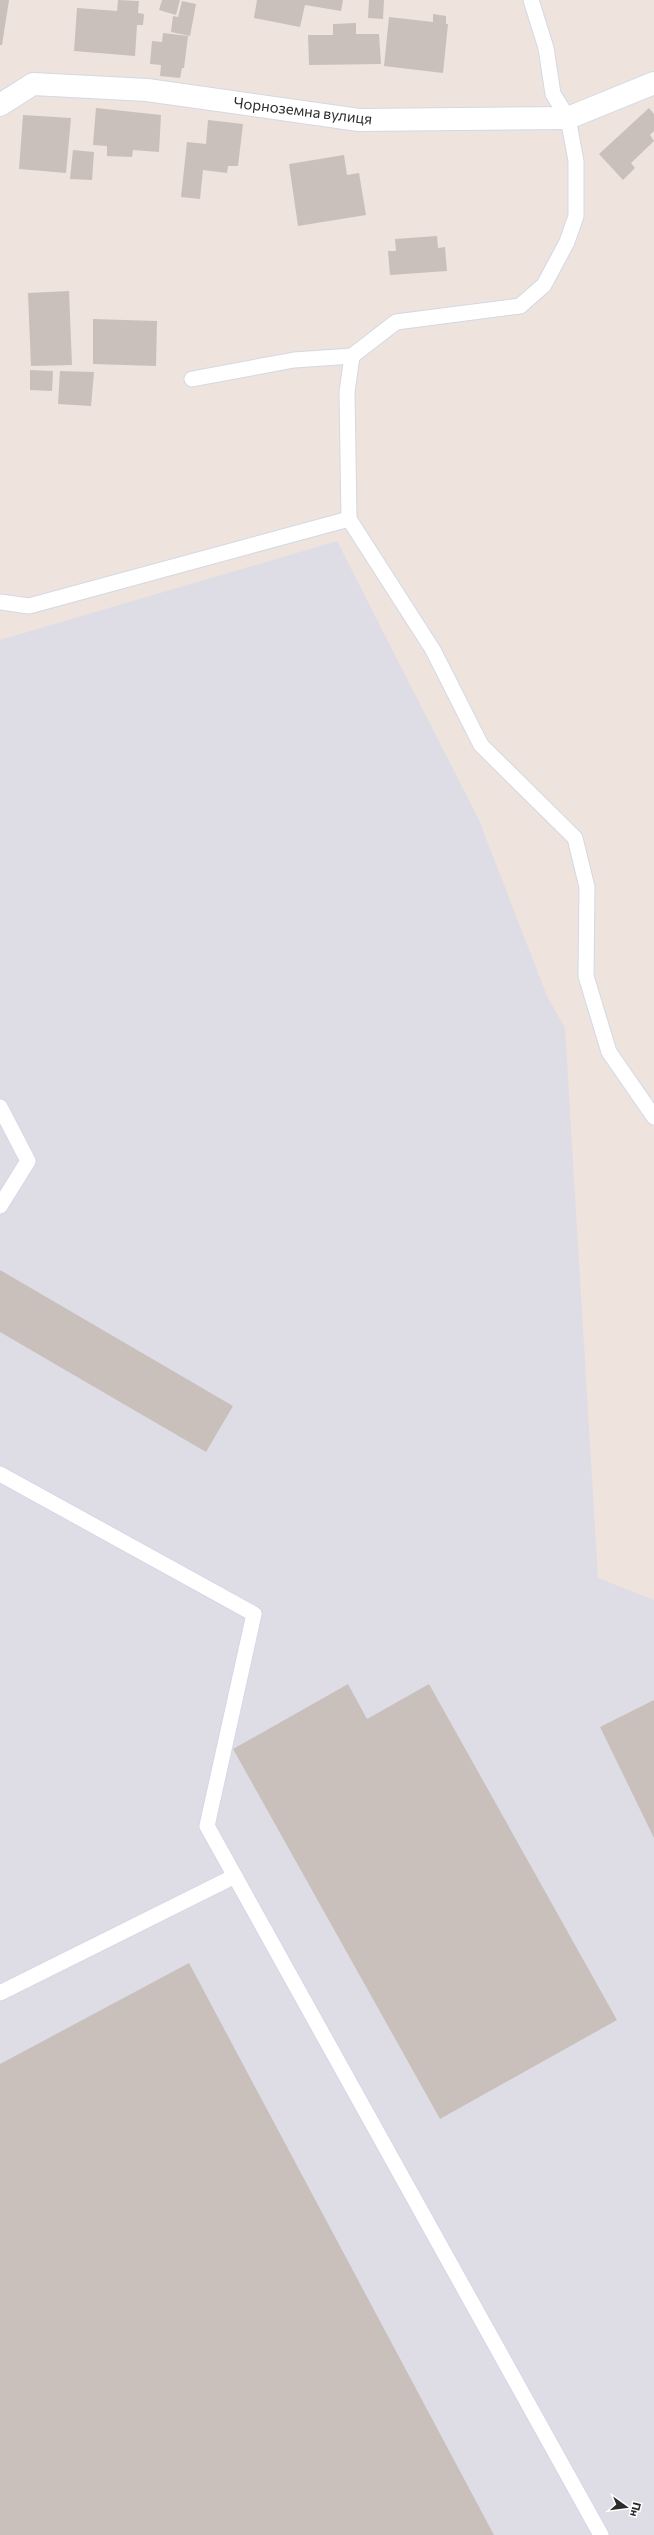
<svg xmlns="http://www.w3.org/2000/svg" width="654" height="2535" font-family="Commissioner,sans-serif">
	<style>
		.industrial { fill: #dedde6 }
		.building { fill: #c9c0bc }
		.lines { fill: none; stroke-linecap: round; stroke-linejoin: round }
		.lane-casing { stroke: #d2d9e5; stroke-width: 17 }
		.street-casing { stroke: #d2d9e5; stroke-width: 24 }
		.lane { stroke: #fff; stroke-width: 15 }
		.street { stroke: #fff; stroke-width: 22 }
		.labels { text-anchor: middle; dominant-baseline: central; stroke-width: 3; stroke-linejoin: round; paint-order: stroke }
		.street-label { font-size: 15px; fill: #2b2b2b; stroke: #fff }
	</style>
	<rect width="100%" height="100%" fill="#eee3dd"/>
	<path class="industrial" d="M337 541 479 820 547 996 565 1028 598 1578 654 1600V2535H0V640Z"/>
	<g class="building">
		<path d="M0 0H9L2 45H0Z"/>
		<path d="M118 0 139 1 138 13 144 14 143 25H137L135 56 74 51 77 8 117 11Z"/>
		<path d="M162 0H180L176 15 159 10Z"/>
		<path d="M257 0H343L341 11 305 5 300 27 254 18Z"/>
		<path d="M369 0H384L383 19 368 18Z"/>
		<path d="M182 1 196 4 190 36 171 32 173 16 178 17Z"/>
		<path d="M433 14 446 16V24H448L443 73 384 66 389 17 433 22Z"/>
		<path d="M356 23V34H379L381 64 309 65 308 35H333V24Z"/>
		<path d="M163 33 188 36 184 68H182L180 78 160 76 161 65 150 64 152 41 162 42Z"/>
		<path d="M96 108 161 115 159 152 133 150 132 157 107 156V146L93 145Z"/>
		<path d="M649 108 654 114V131L650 135 654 141 631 163 635 168 623 180 599 154Z"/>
		<path d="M23 115 71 118 66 173 19 169Z"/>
		<path d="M208 120 243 124 238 166H228L227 173 203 170 200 199 181 197 187 142 206 144Z"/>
		<path d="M73 150 94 152 92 180 70 179Z"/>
		<path d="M344 155 347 175 359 173 366 215 298 226 289 164Z"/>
		<path d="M437 236 438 248 445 247 447 271 390 275 388 251H396L395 239Z"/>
		<path d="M69 291 72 365 31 366 28 293Z"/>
		<path d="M93 319 157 321 156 366 93 364Z"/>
		<path d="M30 370 53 371 52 391 30 390Z"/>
		<path d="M60 371 94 372 91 406 58 404Z"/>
		<path d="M0 1270 233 1406 206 1452 0 1332Z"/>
		<path d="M348 1684 367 1719 429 1684 617 2020 440 2119 233 1749Z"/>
		<path d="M654 1700V1838L600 1727Z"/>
		<path d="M189 1963 494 2535H0V2064Z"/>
	</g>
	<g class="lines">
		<g class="lane-casing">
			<g id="lane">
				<path d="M192 379 294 360 352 356"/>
				<path d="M349 519 347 392 352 356 396 322 520 306 544 285 567 242 576 216V161L568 118 553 94 546 48 531 0"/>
				<path d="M0 602 29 606 349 519 433 650 481 745 575 838 587 887 586 976 609 1052 654 1117"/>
				<path d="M0 1107 28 1161 0 1206"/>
				<path d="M0 1474 254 1614 207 1826 601 2535"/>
				<path d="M0 1993 235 1876"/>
			</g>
		</g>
		<g class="street-casing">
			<path id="street" d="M0 105 33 84 147 90 359 120 568 118 654 83"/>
		</g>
		<use href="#lane" class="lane"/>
		<use href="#street" class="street"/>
	</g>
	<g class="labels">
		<g class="street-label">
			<text transform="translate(303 110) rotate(7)">Чорноземна вулиця</text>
		</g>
	</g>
	<g transform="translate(626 2507) rotate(104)" stroke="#ffffff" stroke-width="3" paint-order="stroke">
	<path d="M0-3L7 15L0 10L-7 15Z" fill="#2b2b2b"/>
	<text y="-6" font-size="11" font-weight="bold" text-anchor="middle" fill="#2b2b2b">Пн</text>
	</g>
</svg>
